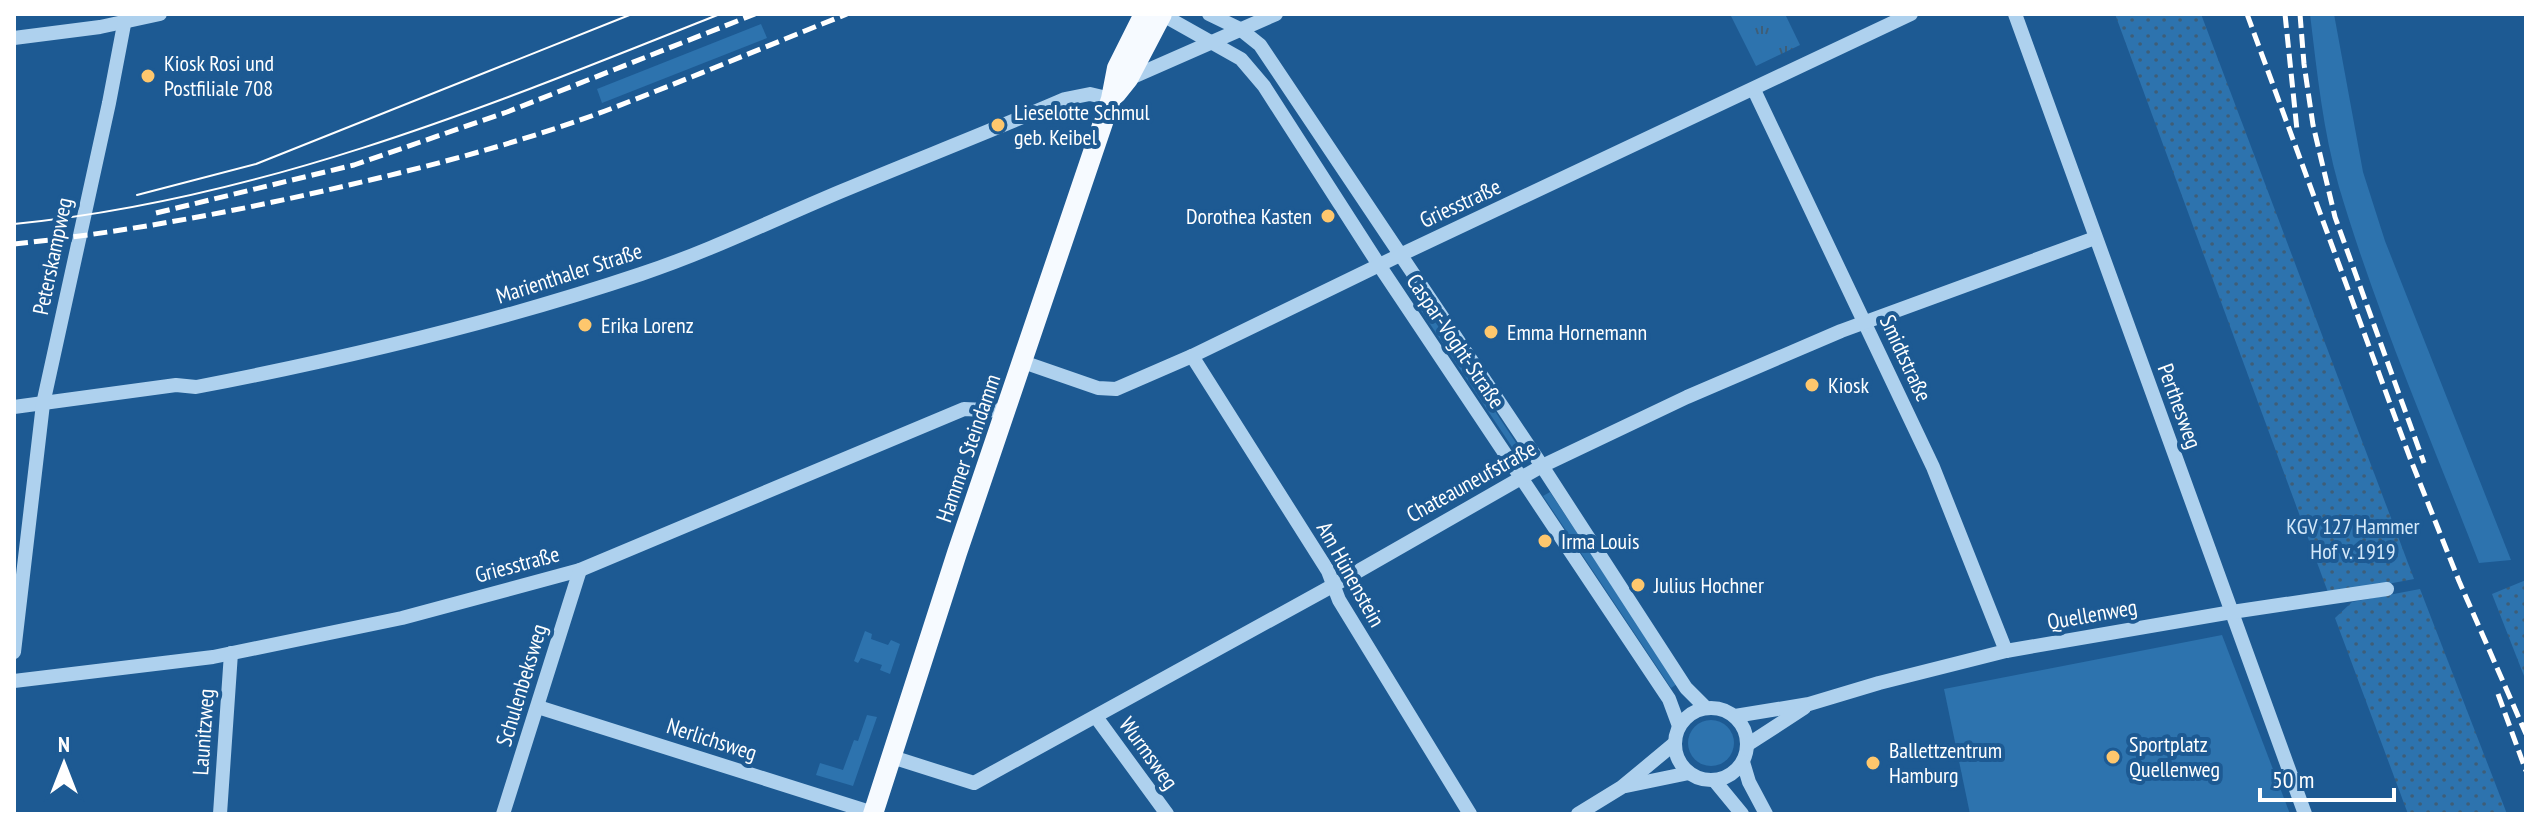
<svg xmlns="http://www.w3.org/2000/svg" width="2540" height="828" font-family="'PT Sans Narrow',sans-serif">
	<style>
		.grass { fill: #2d73ae }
		.park { fill: url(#park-tufts) }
		.garden { fill: url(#garden-dots) }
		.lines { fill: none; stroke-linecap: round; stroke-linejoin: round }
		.minor { stroke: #aed1ee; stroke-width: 14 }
		.major { stroke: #f6faff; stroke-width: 20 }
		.tram { stroke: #fff; stroke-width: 2 }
		.rail { stroke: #fff; stroke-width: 5; stroke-dasharray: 14 6; stroke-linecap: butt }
		.poi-dot { fill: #fec76d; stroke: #1d5a93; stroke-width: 3 }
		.labels { text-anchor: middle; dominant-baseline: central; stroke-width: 8; stroke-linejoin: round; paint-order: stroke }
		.poi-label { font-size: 22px; fill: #fff; stroke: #1d5a93; text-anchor: start }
		.street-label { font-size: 22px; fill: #fff; stroke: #1d5a93 }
		.park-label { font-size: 22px; fill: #d4e9fa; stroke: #1d5a93 }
	</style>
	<defs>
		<pattern id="park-tufts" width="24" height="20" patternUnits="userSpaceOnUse" patternTransform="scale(2)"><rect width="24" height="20" fill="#2d73ae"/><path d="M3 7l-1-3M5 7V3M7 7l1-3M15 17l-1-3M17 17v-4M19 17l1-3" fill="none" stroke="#3e5e78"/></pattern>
		<pattern id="garden-dots" width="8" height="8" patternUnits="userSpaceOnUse" patternTransform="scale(2)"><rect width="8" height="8" fill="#2d73ae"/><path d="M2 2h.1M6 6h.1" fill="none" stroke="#3e5e78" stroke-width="1.8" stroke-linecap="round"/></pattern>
	</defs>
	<rect width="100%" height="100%" fill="#1d5a93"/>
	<g class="grass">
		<path d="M2310 14H2334L2363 172 2385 241 2511 560 2479 563C2431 439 2377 315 2339 187 2323 131 2317 72 2310 14Z"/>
		<path d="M761 24 767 38 602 103 597 89Z"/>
		<path d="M1411 284 1522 452 1518 456 1406 288Z"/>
		<path d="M1550 492 1677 684 1671 688 1543 496Z"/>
		<path d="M865 631 872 634 871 639 888 645 891 640 900 644 890 674 880 670 882 665 861 658 858 663 854 661Z"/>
		<path d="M2222 635 2290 814H1970L1944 689Z"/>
		<path d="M867 715 877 717 853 786 816 775 820 763 843 770 854 740 858 741Z"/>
		<circle cx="1711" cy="743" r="23"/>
	</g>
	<path class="park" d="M1730 14H1785L1800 45 1756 66Z"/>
	<g class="garden">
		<path d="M2115 14H2201L2414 579 2329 595Z"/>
		<path d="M2526 580V681L2492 594Z"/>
		<path d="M2420 589 2507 814H2408L2335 618 2352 602Z"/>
	</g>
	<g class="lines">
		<g class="minor">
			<path d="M1161 14 1241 59 1264 86 1379 265 1669 699 1679 726"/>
			<path d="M1209 14 1240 29 1260 45 1542 466 1686 688 1706 708"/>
			<path d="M2015 14 2305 814"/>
			<path d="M14 38 100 27 160 14"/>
			<path d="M1128 79 1276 14"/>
			<path d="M1754 90 1933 467 2006 651"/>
			<path d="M1192 356 1328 571 1339 600 1470 814"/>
			<path d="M1023 362 1098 388 1116 389 1192 356 1400 255 1911 14"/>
			<path d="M14 407 176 385 196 387C347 358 495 323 641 274 710 251 775 219 842 191 916 160 991 131 1065 99L1090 94 1111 99"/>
			<path d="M14 652 43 404 109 103 126 14"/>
			<path d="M14 681 213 657 402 618 580 570 964 409 1006 411"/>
			<path d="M538 707 873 813"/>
			<circle cx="1711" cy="744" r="36"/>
			<path d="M1735 716 1809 704 1879 683 2006 651 2232 612 2387 589"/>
			<path d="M1096 717 1167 814"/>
			<path d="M1747 745 1804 708"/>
			<path d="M892 757 974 783 1334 585 1542 466 1687 397 1841 331 2095 238"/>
			<path d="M1743 762 1749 782 1766 814"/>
			<path d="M1714 780 1742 814"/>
			<path d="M1626 786 1689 773"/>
			<path d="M220 814 231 653"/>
			<path d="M503 814 580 570"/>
			<path d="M1578 814 1622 787 1675 743"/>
		</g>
		<g class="major">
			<path d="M1116 94 1128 79 1162 14"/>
			<path d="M873 814 957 553 1111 99 1117 68 1144 14"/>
		</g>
		<g class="tram">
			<path d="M137 195 256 164 632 14"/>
			<path d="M14 224C261 200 492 105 720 14"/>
		</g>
		<g class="rail">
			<path d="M2247 14 2410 458 2459 581 2526 734"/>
			<path d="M2285 14 2297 130"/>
			<path d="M2300 14 2304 64 2313 125 2335 217 2424 463"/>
			<path d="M156 213 354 165 507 112 755 14"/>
			<path d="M14 244C127 232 239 211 349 185 435 165 522 142 605 111 686 80 767 46 847 14"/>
			<path d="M2498 694 2526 771"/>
		</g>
	</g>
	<g class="poi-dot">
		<circle cx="148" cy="76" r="8"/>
		<circle cx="998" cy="125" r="8"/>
		<circle cx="1328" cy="216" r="8"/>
		<circle cx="585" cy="325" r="8"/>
		<circle cx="1491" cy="332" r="8"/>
		<circle cx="1812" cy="385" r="8"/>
		<circle cx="1545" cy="541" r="8"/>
		<circle cx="1638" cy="585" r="8"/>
		<circle cx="2113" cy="757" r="8"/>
		<circle cx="1873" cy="763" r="8"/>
	</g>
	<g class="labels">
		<g class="poi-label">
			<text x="164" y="63">Kiosk Rosi und<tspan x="164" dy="25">Postfiliale 708</tspan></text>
			<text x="1014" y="112">Lieselotte Schmul<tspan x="1014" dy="25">geb. Keibel</tspan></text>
			<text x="1312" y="216" text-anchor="end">Dorothea Kasten</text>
			<text x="601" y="325">Erika Lorenz</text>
			<text x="1507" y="332">Emma Hornemann</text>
			<text x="1828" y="385">Kiosk</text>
			<text x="1561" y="541">Irma Louis</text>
			<text x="1654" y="585">Julius Hochner</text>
			<text x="2129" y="744">Sportplatz<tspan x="2129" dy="25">Quellenweg</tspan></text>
			<text x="1889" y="750">Ballettzentrum<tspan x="1889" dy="25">Hamburg</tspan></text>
		</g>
		<g class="street-label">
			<text transform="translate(1460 203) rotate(-25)">Griesstraße</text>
			<text transform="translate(52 256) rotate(-78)">Peterskampweg</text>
			<text transform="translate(569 273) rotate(-18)">Marienthaler Straße</text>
			<text transform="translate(1456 341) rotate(56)">Caspar-Voght-Straße</text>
			<text transform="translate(1906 358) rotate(65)">Smidtstraße</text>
			<text transform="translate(2180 406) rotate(70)">Perthesweg</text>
			<text transform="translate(968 448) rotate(-71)">Hammer Steindamm</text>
			<text transform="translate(1471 481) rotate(-29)">Chateauneufstraße</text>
			<text transform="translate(517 564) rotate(-15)">Griesstraße</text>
			<text transform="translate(1351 574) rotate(61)">Am Hünenstein</text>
			<text transform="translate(2092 614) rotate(-10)">Quellenweg</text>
			<text transform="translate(521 685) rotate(-73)">Schulenbeksweg</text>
			<text transform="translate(203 732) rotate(-86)">Launitzweg</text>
			<text transform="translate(712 739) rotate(18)">Nerlichsweg</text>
			<text transform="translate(1149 753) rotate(54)">Wurmsweg</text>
		</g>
		<g class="park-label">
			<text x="2353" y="526">KGV 127 Hammer<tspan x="2353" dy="25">Hof v. 1919</tspan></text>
		</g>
	</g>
	<rect width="2540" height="828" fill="none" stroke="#ffffff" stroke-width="32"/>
	<g transform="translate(64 764)" stroke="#1d5a93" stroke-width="6" paint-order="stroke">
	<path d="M0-6L14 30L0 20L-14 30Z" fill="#ffffff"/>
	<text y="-12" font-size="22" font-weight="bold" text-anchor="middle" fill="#ffffff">N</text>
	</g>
	<path d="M2260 788v12h134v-12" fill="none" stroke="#ffffff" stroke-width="4"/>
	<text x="2272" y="788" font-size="24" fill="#ffffff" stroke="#1d5a93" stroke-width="6" paint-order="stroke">50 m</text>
</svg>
